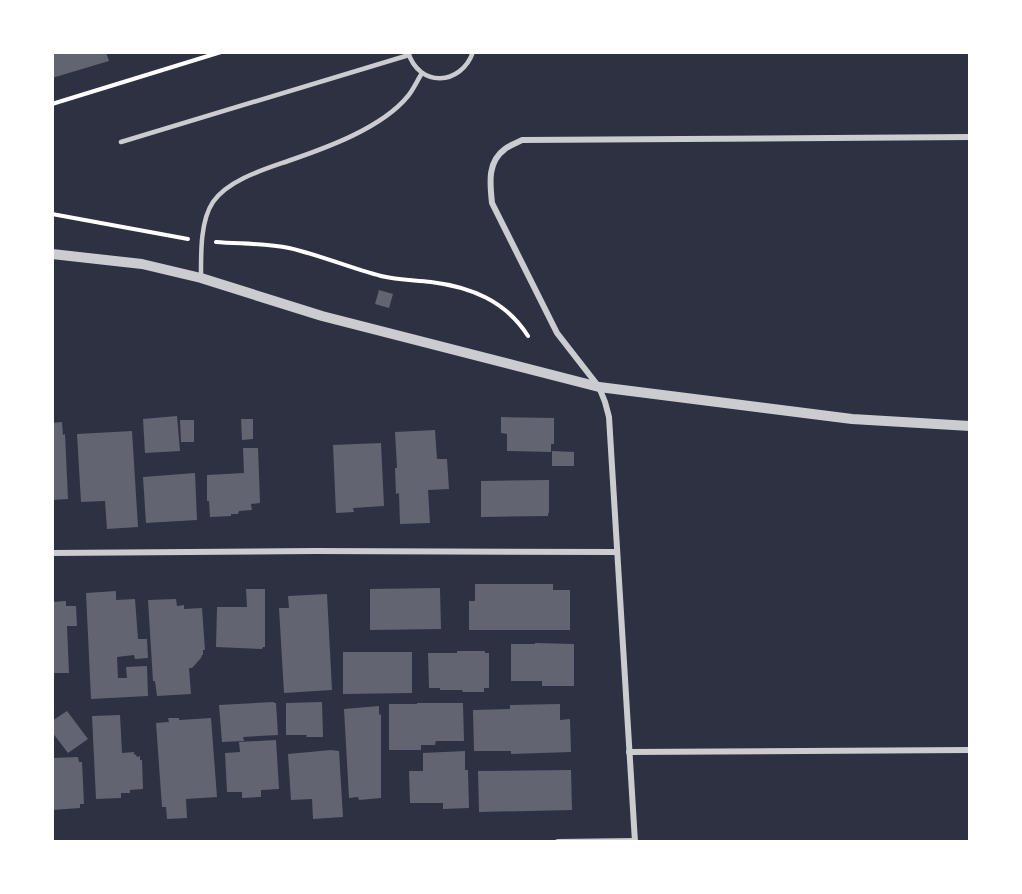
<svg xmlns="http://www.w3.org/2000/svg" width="1022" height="894" font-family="Literata,serif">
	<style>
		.building { fill: #626471 }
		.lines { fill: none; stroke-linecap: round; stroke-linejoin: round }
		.path { stroke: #fff; stroke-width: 4 }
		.service { stroke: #caccd0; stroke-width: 4.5 }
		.minor { stroke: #caccd0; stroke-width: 6 }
		.tertiary { stroke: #caccd0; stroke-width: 10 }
	</style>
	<rect width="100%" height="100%" fill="#2d3142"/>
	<g class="building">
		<path d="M52 52H106L109 61 52 78Z"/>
		<path d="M379 290 393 294 389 308 375 304Z"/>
		<path d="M177 416 180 451 145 453 143 419Z"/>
		<path d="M501 417 554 418V444H551V452L507 451V434L501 433Z"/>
		<path d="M241 419H253V439L242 440Z"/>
		<path d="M180 420H194V442H181Z"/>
		<path d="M62 422 63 435 65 434 68 499 52 500V423Z"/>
		<path d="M435 430 437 459H447L449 489 428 490 430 523 400 524 399 493 396 494 395 468H397L395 432Z"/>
		<path d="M132 431 138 527 107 529 105 501 81 502 77 434Z"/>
		<path d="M381 443 384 506 353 508 354 512 336 513 333 445Z"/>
		<path d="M243 448H258L260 503 251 504 252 510 239 511 238 514H231V516L210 517 209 501H207V475L244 473Z"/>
		<path d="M552 451 574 452V466H552Z"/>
		<path d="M195 473 197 520 146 523 143 477Z"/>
		<path d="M549 480V513H548V516L481 517V481Z"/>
		<path d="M475 584H553V590H570V630H469V601H475Z"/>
		<path d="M440 588 441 629 370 630V589Z"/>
		<path d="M246 589H265V647H263L262 649 216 647 217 607H247Z"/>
		<path d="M116 591V600L135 599 138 639H147L148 658 135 659 134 655 117 657 118 678H127L126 667 147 666 148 696 91 699 86 593Z"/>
		<path d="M327 594 332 690 284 693 279 608H289L288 596Z"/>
		<path d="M176 599 177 606 184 605V609L202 608 205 650H203V655H202L201 658 192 668H189L191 694 157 696 155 681H153L148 600Z"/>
		<path d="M66 601V606H76L77 626H67L69 673H52V602Z"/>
		<path d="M535 643 574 644V686H542V681H511V644H535Z"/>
		<path d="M457 651H485V653H489V688H484V692H463L462 690H440V688H429L428 653H457Z"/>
		<path d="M343 652H412V693L343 694Z"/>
		<path d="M274 702V703H276L278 735 243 737 244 741 222 742 219 705Z"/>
		<path d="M322 702 323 737H306L307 735H286V703Z"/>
		<path d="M417 703H463L464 741H436L435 745H421V750H389V704H417Z"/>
		<path d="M560 704V720L570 719 571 752 511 754V751H474L473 710 510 709V705Z"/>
		<path d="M379 706V714L381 715V798L359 800 358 797 349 798 344 709Z"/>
		<path d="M67 711 88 739 68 753 52 732V721Z"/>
		<path d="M120 715 122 753 134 752V754L136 755 137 757 140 756V760H142L143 789 130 790V793H121V798L96 799 92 716Z"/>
		<path d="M168 718H179V720L211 718 217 797 186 799 187 818 167 819 166 807H162L156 723 169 722Z"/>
		<path d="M276 740 279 789 261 790V797L242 798V792H227L225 753 240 752 239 742Z"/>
		<path d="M331 750 339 751 343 817 313 819 312 799 291 800 288 754Z"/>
		<path d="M465 751V770H468L469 808 443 809V803H410L409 771H423V753Z"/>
		<path d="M78 757 79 762H82L84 804H80V808L52 810V758Z"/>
		<path d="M571 770 572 810 479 812 478 771Z"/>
	</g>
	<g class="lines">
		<g class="path">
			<path d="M52 104 221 52"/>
			<path d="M52 214 188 239"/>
			<path d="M216 242C240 244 265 243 289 248 320 255 350 268 381 276 398 280 415 280 431 282 471 287 506 301 528 336"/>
		</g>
		<g class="service">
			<path d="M408 52C419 88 461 86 473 52"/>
			<path d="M121 142 409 55"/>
			<path d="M201 278C201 255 200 221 213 202 228 180 265 169 288 161 326 148 382 128 408 96 413 90 417 81 422 73"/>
		</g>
		<g class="minor">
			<path d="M52 553 315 551 617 552"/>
			<path d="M629 752 970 750"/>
			<path d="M558 842 635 841"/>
			<path d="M635 842 609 417 605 402 599 387 557 333 492 203C490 183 487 162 505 149 510 145 517 143 522 140L970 137"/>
		</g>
		<path class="tertiary" d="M52 254 142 264 201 278 322 316 599 387 852 419 970 426"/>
	</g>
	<rect width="1022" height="894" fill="none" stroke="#ffffff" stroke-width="108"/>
</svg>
